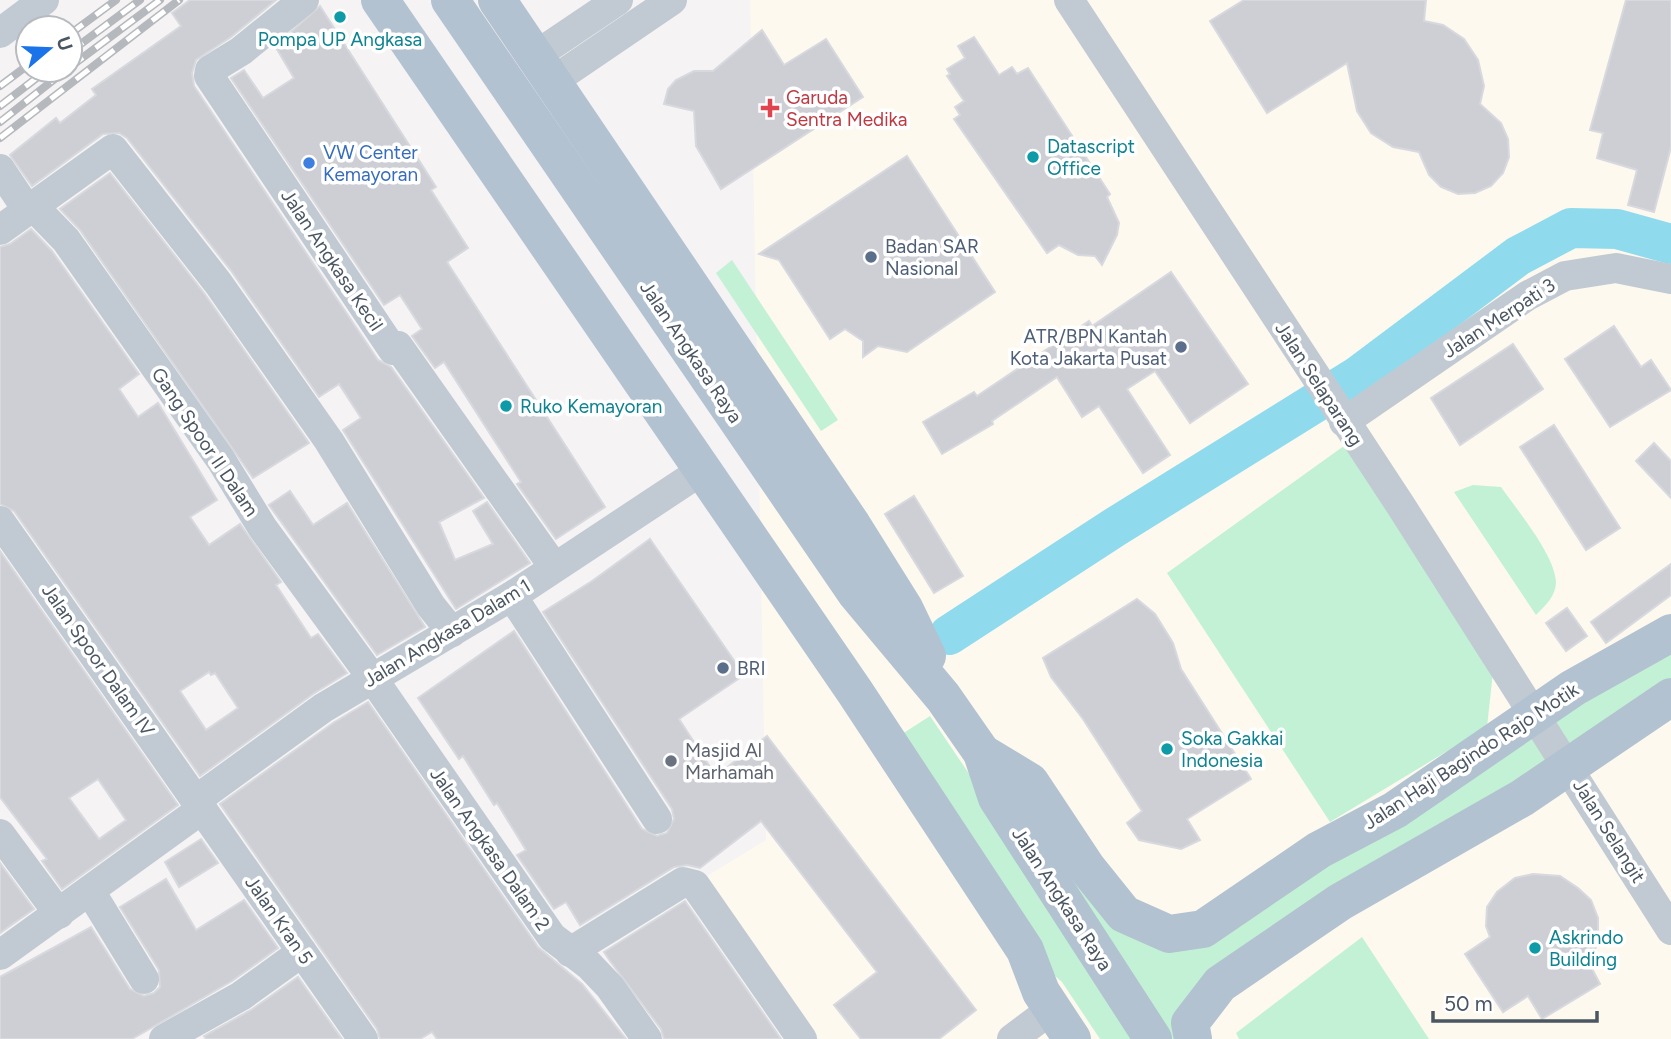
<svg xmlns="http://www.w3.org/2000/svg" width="1671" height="1039" font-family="Figtree,sans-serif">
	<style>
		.commercial { fill: #fdf9ef }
		.green { fill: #c3f1d5 }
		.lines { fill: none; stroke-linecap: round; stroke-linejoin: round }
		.river { stroke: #90daee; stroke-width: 40 }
		.building { fill: #cdcfd5; stroke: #d7d9de; stroke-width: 2; fill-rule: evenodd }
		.minor { stroke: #c1cad2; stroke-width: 30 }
		.major { stroke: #b3c2d1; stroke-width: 38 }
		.rail-casing { stroke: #b5b8bd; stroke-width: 8 }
		.rail { stroke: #fff; stroke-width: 5; stroke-dasharray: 16; stroke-linecap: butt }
		.culture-dot { fill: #0f9aa8; stroke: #fff; stroke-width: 2.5 }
		.health-dot { fill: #e0444e; stroke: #fff; stroke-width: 2.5 }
		.shop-dot { fill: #3f7fe0; stroke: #fff; stroke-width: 2.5 }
		.service-dot { fill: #5c6f8a; stroke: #fff; stroke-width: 2.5 }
		.worship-dot { fill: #6b7280; stroke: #fff; stroke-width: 2.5 }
		.labels { text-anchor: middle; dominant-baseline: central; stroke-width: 7; stroke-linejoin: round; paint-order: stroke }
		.culture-label { font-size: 19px; fill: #0d838f; stroke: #fff; text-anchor: start }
		.health-label { font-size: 19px; fill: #be3a42; stroke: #fff; text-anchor: start }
		.shop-label { font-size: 19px; fill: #366cbe; stroke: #fff; text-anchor: start }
		.service-label { font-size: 19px; fill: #4e5e75; stroke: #fff; text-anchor: start }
		.street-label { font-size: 19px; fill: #4a5661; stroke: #fff }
		.worship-label { font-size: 19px; fill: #5b616d; stroke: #fff; text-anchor: start }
	</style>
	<rect width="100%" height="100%" fill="#f5f3f3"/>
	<path class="commercial" d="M750 0H1671V1039H818L702 879 766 840Z"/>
	<g class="green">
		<path d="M732 260 838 420 821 431 716 273Z"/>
		<path d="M1348 443 1493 672 1487 727 1330 822 1167 573Z"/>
		<path d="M1473 485 1501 487C1517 510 1555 555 1556 582 1556 596 1545 606 1536 615L1454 492Z"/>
		<path d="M1671 632V697L1211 992 1193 1039H1100L1062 982 1025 950 888 743 930 716 1070 923 997 798 1072 845 1169 934Z"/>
		<path d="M1362 937 1429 1039H1239L1236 1033Z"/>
	</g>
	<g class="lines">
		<path class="river" d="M949 635 1115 527 1358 376 1518 256 1571 228 1617 229 1671 244"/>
	</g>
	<g class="building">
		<path d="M190 0H276L231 37 196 60 192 73 194 86 378 360 391 367 484 498 439 522 455 560 493 544 473 511 487 502 530 563 456 609 343 430 361 418 339 384 319 397 232 272 127 138 119 133 103 134 32 186 10 155 56 118 60 123 96 95 92 89 181 26 172 13Z"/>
		<path d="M1244 0H1426L1424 21 1443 25 1464 39 1478 60 1484 86 1480 104 1501 123 1508 139 1509 157 1503 173 1491 186 1475 193 1458 194 1441 187 1429 175 1419 152 1393 147 1371 133 1357 111 1347 63 1267 113 1210 21Z"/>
		<path d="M1626 0H1671V147L1654 212 1628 205 1637 170 1597 158 1603 133 1590 130Z"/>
		<path d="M320 6 436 187 431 190 468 248 447 262 605 507 556 539 517 484 521 482 444 362 435 368 412 336 422 329 400 295 384 305 231 78 244 70 263 98 294 78 275 46Z"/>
		<path d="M762 30 784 65 826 39 863 97 721 189 696 146 694 111 664 104 668 89 676 80 694 71H713Z"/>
		<path d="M974 37 999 75 1012 67 1017 74 1028 68 1110 194 1107 197 1119 223 1117 235 1102 265 1095 256 1078 255 1059 245 1047 253 954 119 960 115 955 107 964 101 947 76 950 74 947 69 965 58 958 46Z"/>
		<path d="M907 156 995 292 907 352 878 346 863 357V341L845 329 830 339 779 260 759 254Z"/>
		<path d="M110 173 204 293 309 443 253 478 80 230 60 209Z"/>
		<path d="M31 229 52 251 139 374 119 389 138 417 158 403 217 500 190 517 209 545 240 524 281 582 276 585 311 638 318 634 347 673 313 694 200 776 14 511 0 504V247L10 244ZM209 672 211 675 215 673 238 708 206 730 180 691Z"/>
		<path d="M1171 272 1248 384 1190 423 1155 371 1127 389 1170 455 1143 473 1099 406 1082 417 1057 377 992 421 993 424 942 454 923 422 974 392 977 396 1089 321 1092 326Z"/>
		<path d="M1614 326 1641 367 1651 360 1671 390 1610 427 1565 359Z"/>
		<path d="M1513 344 1543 389 1460 445 1431 398Z"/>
		<path d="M1554 425 1620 528 1586 550 1520 447Z"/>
		<path d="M1654 443 1671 461V498L1636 461Z"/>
		<path d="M290 491 313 525 347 503 425 627 377 655 269 505Z"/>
		<path d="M914 496 963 576 934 593 885 514Z"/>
		<path d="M650 539 744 675 679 719 716 776 767 736 976 1010 939 1039H861L834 1005 877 972 761 821 700 868 687 865 674 867 580 925 566 902 554 909 517 855 526 850 497 803 494 805 463 756 459 759 418 698 514 631 642 829 657 836 667 833 674 819 672 809 543 612 592 581Z"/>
		<path d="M0 551 178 805 62 889 42 861 47 859 0 797ZM98 779 126 820 99 839 69 798Z"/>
		<path d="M1671 564V595L1606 643 1591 622Z"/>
		<path d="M1137 599 1155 614 1173 643 1181 669 1251 779 1187 819 1200 840 1181 849 1139 840 1127 823 1142 811 1083 719 1051 677 1043 658Z"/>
		<path d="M1567 608 1587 636 1566 651 1546 623Z"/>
		<path d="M368 702 538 947 582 984 626 1039H437L432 1032 420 1039H380L377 1029 220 804 333 723Z"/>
		<path d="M201 839 218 863 179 887 165 862Z"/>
		<path d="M0 863 34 909 0 933Z"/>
		<path d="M1533 874 1560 876 1578 888 1591 900 1598 918V942L1589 963 1600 984 1542 1019 1528 996 1503 1012 1465 954 1490 937 1486 926 1487 907 1497 892 1515 878Z"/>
		<path d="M166 879 196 930 244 900 278 948 232 981 132 1039H0V977L91 927 130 989 144 996 154 993 160 987 159 970 120 907Z"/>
		<path d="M685 901 781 1039H664L661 1029 610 961 604 952Z"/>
		<path d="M298 977 342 1039H206L204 1036 251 1010Z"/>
	</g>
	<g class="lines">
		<g class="minor">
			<path d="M304 0 241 51 210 70 209 76 393 350 398 346 554 567"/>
			<path d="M1069 0 1401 506 1671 930"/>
			<path d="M0 33 44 0"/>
			<path d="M535 56 618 0"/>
			<path d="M553 81 672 0"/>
			<path d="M0 169 22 202 34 207 66 240 221 460 262 527 373 679 552 937 589 965 610 987 647 1039"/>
			<path d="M0 230 113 149 218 283 329 441 431 606 452 632"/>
			<path d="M1344 422 1527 296 1565 276 1616 268 1671 279"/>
			<path d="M0 521 363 1039"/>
			<path d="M512 596 657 819"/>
			<path d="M196 800 323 708 512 596 701 471"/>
			<path d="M0 834 59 914"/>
			<path d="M90 891 144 979"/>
			<path d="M570 952 683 882 695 885 802 1039"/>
			<path d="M0 955 202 809"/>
			<path d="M164 1039 241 996 302 952"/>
			<path d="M1012 1039 1052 1009"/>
		</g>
		<g class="major">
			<path d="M380 0 855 692 1025 950 1041 992 1072 1039"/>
			<path d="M450 0 856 593 943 697 982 753 997 798 1153 1039"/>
			<path d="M497 0 852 525 904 608 927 656"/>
			<path d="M982 753 1030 782 1087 868 1124 914 1169 934 1203 929 1319 850 1395 810 1573 688 1671 633"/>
			<path d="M1193 1039 1190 1023 1220 984 1340 902 1522 798 1671 697"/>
		</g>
		<g class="rail-casing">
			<g id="rail">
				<path d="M70 34 116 0"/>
				<path d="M70 52 140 0"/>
				<path d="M70 67 160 0"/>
				<path d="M0 86 28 65"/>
				<path d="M0 106 47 70"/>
				<path d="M0 122 66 70"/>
				<path d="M0 138 179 0"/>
			</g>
		</g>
		<use href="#rail" class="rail"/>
	</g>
	<g class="culture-dot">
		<circle cx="340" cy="17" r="7"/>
		<circle cx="1033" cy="157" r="7"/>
		<circle cx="506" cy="406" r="7"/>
		<circle cx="1167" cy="749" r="7"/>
		<circle cx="1535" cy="948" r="7"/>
	</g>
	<path class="health-dot" d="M766.5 97.5h7v7h7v7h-7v7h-7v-7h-7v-7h7z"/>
	<circle class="shop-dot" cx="309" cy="163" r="7"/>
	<g class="service-dot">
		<circle cx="871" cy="257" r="7"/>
		<circle cx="1181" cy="347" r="7"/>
		<circle cx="723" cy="668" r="7"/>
	</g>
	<circle class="worship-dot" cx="671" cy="761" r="7"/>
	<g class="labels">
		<g class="culture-label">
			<text x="340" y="39" text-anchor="middle">Pompa UP Angkasa</text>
			<text x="1047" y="146">Datascript<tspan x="1047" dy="22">Office</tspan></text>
			<text x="520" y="406">Ruko Kemayoran</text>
			<text x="1181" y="738">Soka Gakkai<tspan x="1181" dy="22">Indonesia</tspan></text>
			<text x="1549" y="937">Askrindo<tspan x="1549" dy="22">Building</tspan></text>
		</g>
		<g class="health-label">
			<text x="786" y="97">Garuda<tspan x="786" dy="22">Sentra Medika</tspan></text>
		</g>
		<g class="shop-label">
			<text x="323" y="152">VW Center<tspan x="323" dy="22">Kemayoran</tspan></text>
		</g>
		<g class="service-label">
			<text x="885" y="246">Badan SAR<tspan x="885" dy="22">Nasional</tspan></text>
			<text x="1167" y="336" text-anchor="end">ATR/BPN Kantah<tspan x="1167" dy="22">Kota Jakarta Pusat</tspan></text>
			<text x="737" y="668">BRI</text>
		</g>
		<g class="street-label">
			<text transform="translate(332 260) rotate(56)">Jalan Angkasa Kecil</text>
			<text transform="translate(1499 318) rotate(-33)">Jalan Merpati 3</text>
			<text transform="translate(691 352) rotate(56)">Jalan Angkasa Raya</text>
			<text transform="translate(1319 384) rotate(57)">Jalan Selaparang</text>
			<text transform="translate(205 442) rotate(56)">Gang Spoor II Dalam</text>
			<text transform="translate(447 633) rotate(-31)">Jalan Angkasa Dalam 1</text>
			<text transform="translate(98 660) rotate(55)">Jalan Spoor Dalam IV</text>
			<text transform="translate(1471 756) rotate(-33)">Jalan Haji Bagindo Rajo Motik</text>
			<text transform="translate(1609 831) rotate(58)">Jalan Selangit</text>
			<text transform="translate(490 849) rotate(55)">Jalan Angkasa Dalam 2</text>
			<text transform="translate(1062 899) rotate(57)">Jalan Angkasa Raya</text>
			<text transform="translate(279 920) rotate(55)">Jalan Kran 5</text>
		</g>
		<g class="worship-label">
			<text x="685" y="750">Masjid Al<tspan x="685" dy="22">Marhamah</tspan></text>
		</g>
	</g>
	<g transform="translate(49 49) rotate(71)"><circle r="33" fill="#ffffff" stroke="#b7bbc0" stroke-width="2"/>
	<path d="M0-5L12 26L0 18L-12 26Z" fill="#1a73e8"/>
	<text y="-10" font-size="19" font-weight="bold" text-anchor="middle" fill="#4a5661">U</text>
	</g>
	<path d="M1433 1011v10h164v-10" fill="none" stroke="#4a5661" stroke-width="3.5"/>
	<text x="1444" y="1011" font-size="21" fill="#4a5661" stroke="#ffffff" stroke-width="5" paint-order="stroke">50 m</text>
</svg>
